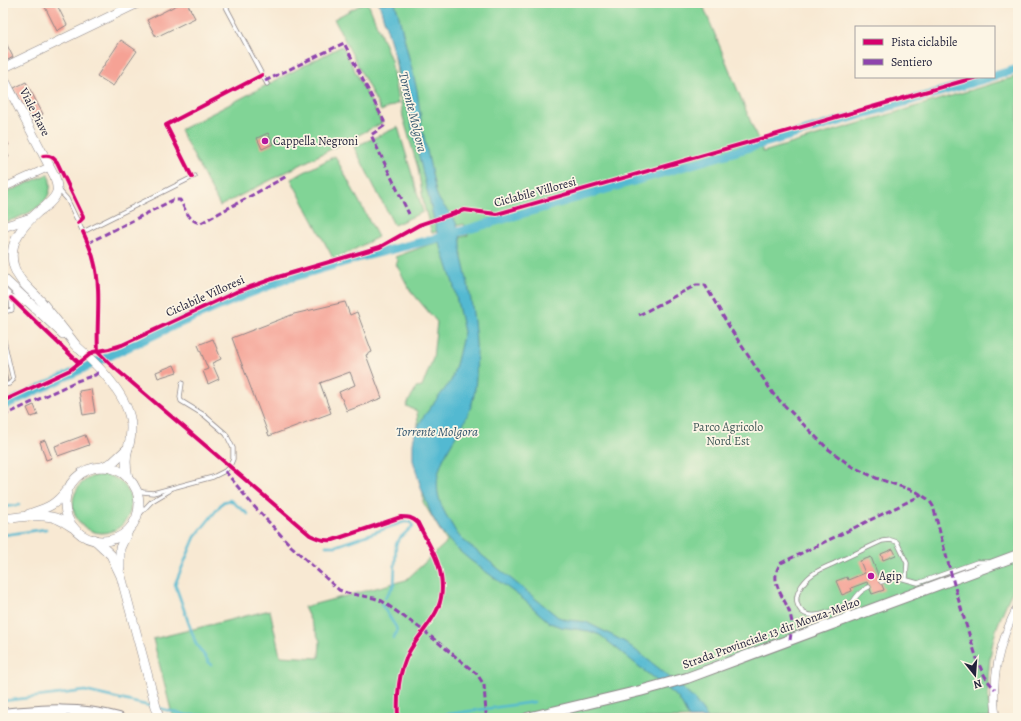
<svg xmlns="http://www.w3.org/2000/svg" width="1021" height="721" font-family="Alegreya,serif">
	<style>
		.green { fill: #81d496; stroke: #527b68 }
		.water { fill: #53b9d1; stroke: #3a6e86 }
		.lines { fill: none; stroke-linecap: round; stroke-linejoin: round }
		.stream { stroke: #53b9d1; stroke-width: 2.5 }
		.canal { stroke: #53b9d1; stroke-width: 9 }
		.building { fill: #f5a295 }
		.lane-casing { stroke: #8d8687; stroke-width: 5 }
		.street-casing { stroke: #8d8687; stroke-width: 8 }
		.secondary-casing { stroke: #8d8687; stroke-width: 10 }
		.primary-casing { stroke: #8d8687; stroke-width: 12 }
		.lane { stroke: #fff; stroke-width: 3.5 }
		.street { stroke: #fff; stroke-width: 7 }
		.secondary { stroke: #fff; stroke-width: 9 }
		.primary { stroke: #fff; stroke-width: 10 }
		.quiet { stroke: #8e44ad; stroke-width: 3; stroke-dasharray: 6 3; stroke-linecap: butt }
		.cycleway-casing { stroke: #fcf5e5; stroke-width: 6 }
		.cycleway { stroke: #d6006c; stroke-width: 4 }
		.poi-dot { fill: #b5179e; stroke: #fcf5e5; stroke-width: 1.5 }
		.labels { text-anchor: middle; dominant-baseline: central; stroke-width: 3.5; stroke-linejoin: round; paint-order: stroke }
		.street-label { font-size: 12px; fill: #22223b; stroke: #fcf5e5 }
		.poi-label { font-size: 12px; fill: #22223b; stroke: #fcf5e5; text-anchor: start }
		.park-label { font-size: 12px; fill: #3e5756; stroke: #fcf5e5 }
		.water-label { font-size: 13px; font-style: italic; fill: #335770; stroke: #fcf5e5 }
	</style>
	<rect width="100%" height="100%" fill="#fcf5e5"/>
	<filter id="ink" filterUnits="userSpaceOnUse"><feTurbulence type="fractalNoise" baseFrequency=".025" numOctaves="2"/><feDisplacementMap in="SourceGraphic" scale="8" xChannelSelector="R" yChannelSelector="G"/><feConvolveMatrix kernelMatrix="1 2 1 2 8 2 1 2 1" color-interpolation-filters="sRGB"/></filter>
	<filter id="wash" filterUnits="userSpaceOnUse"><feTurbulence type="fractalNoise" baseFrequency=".012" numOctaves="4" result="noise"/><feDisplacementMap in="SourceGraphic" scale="16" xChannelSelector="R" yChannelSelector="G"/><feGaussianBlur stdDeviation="0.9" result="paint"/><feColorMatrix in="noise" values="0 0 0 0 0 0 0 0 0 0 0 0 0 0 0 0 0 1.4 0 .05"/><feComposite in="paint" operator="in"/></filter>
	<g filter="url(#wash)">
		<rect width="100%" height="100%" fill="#f8e9d3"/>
		<g class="green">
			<path d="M364 3H368L391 60 398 103 381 111 334 19Z"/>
			<path d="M379 3H702L763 152 1018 76V579C1011 594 1003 610 997 627 988 655 986 688 990 718H173L153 639 270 610 280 656 319 658 320 641 304 607 406 580 447 542 423 502V481L417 411 406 406 416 388 422 387 433 358 437 322 410 290 396 264 398 261 395 257 428 245 468 235 464 224 432 233 424 206 418 168 403 117 392 35 385 12Z"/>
			<path d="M342 46 382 123 220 206 180 130Z"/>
			<path d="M398 127 423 212 394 225 354 147Z"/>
			<path d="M335 156 378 237 334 260 291 179Z"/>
			<path d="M48 174C60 204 24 216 3 223V194Z"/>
			<circle cx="102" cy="504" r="29"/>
		</g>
		<path class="water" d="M379 3H395L398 13 417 90 422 128 436 192C439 202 444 206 450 213 459 224 462 240 461 254 472 298 480 344 475 389 469 439 417 462 446 515 452 524 455 533 463 540L558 617 567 620 586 622 625 642 661 670 694 699 708 718H689L683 706 678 698 600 635 589 631 561 627 550 623 523 599 470 560 457 549 442 533 432 516 421 488 413 460V444L415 431 424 416 451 381 457 361 464 332 453 283 439 241 396 60Z"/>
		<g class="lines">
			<g class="stream">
				<path d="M3 507 19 505"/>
				<path d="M3 535 46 529"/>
				<path d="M326 546H336L404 522H411L413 526 400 538 396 544 394 585 385 598"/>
				<path d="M381 604 396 627 397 632 393 638"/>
				<path d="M211 665 196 644 175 584 195 537 223 502 230 500 248 514"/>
				<path d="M3 701 85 691 154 707"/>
				<path d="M159 708 186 715 317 718"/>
				<path d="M422 718 534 702"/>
			</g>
			<g class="canal">
				<path d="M994 76 1018 69"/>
				<path d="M3 406 177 324 242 296 283 280 357 258 438 238 991 77"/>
			</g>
		</g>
		<g id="blocks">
			<g class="building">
				<path d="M43 3H56L67 25 57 31Z"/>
				<path d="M181 3H187L195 18 156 37 147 20Z"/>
				<path d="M3 37 13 57 3 63Z"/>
				<path d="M121 40 137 51 113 86 97 76Z"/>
				<path d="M26 82 43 114 31 121 14 88Z"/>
				<path d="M3 133 9 145 4 147 9 157 3 160Z"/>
				<path d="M268 133 273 144 262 149 257 138Z"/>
				<path d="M345 302 350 315 357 312 372 352 366 355 382 398 347 411 339 392 355 385 350 372 320 383 331 413 269 436 232 338 294 314Z"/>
				<path d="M213 339 221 359 212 363 219 379 208 384 203 371 208 369 198 345Z"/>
				<path d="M3 360 8 381 3 382Z"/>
				<path d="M174 365 177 372 158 378 156 372Z"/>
				<path d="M91 389 95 413 83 415 79 391Z"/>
				<path d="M34 405 38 415 31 417 27 408Z"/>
				<path d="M85 435 89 445 58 456 55 446Z"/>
				<path d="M45 440 52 458 46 460 40 442Z"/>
				<path d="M893 549 896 555 883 560 881 554Z"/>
				<path d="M871 557 884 590 872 594 867 582 851 588 852 591 842 595 836 581 847 577 848 580 865 573 860 561Z"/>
			</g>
		</g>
	</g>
	<g filter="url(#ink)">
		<use href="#blocks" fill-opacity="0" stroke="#8d8687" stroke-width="1"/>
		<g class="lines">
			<g class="lane-casing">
				<g id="lane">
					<path d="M224 3 267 84"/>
					<path d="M58 189 67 199 83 232 195 176"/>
					<path d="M3 312 12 310 11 298"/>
					<path d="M3 336 13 380 9 384 3 385"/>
					<path d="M136 490 143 492 153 493 213 477 225 471 230 466 233 459V448L226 434 204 415 181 401 180 397 182 383"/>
					<path d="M135 519 152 501 169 491"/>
					<path d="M881 582 893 578H900L918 583 977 562H988"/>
					<path d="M853 602C837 608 804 628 797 603 795 593 801 585 808 578 816 570 827 567 837 562 852 555 867 548 882 541L891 540 897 542 907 563 906 579"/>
					<path d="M845 617C851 605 856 592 869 587"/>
				</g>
			</g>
			<g class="street-casing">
				<g id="street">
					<path d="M3 188 49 167"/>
					<path d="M3 291 11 298 28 302"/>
					<path d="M996 718C991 677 999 642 1018 605"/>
				</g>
			</g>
			<g class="secondary-casing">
				<g id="secondary">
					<path d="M3 68 138 3"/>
					<path d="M3 77 55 177C56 182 58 187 57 192 54 201 45 207 38 212 22 226 7 244 14 267 19 282 30 289 40 300 53 316 66 332 78 348"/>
					<path d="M3 227 31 218"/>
					<path d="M3 278 63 334"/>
					<path d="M74 344C97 364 132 398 131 429 131 436 130 442 128 448 125 458 126 469 128 478"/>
					<path d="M102 467 113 462 128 448"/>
					<circle cx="102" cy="504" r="37"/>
					<path d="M29 514C46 508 55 506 66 491"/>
					<path d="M3 519C18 517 44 513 58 519 63 521 68 524 72 527"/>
					<path d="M94 539 111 555 121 576 159 718"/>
					<path d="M120 568V548L128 531"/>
				</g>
			</g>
			<g class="primary-casing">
				<g id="primary">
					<path d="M3 714C43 710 80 707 119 718"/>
					<path d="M527 718 640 691 687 678 1018 555"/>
				</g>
			</g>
			<use href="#lane" class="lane"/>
			<use href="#street" class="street"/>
			<use href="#secondary" class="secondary"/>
			<use href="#primary" class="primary"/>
			<g class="quiet">
				<path d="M265 81 344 43 384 121V126L371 135 409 214"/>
				<path d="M88 243 173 200H180C185 209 190 223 201 223L287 176"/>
				<path d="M639 315 696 285H705L730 328 774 395 827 448 851 466 876 478 917 492 929 500 933 506C944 548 955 590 968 631 975 651 979 674 995 689"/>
				<path d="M3 416 77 381 95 375 100 371"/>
				<path d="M225 471 251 503 291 546 339 590 347 593 374 598 382 601 424 631 477 674 484 685 486 714"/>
				<path d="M790 640C791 633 793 625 791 618 788 599 766 583 781 563L922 495"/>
			</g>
			<g class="cycleway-casing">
				<g id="cycleway">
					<path d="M43 156C50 155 53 157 57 162L83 216V218L78 223"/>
					<path d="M192 177 166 125 262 75"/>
					<path d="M83 232C87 241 92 251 94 261 102 291 96 322 98 352L110 364 310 535C318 539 323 541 333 540L401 517C408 517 412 517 418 523 426 540 438 557 441 576 447 613 424 625 409 652 398 673 397 695 398 718"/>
					<path d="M11 298 79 363"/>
					<path d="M3 401 70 370 93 352 109 349 122 345 236 292 278 277 380 247 419 225 464 210 497 214 977 77"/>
				</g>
			</g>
			<use href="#cycleway" class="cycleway"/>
		</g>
	</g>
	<g class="poi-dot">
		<circle cx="265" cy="141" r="4"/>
		<circle cx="871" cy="576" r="4"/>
	</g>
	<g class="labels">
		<g class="street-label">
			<text transform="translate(35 112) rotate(63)">Viale Piave</text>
			<text transform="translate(535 192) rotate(-15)">Ciclabile Villoresi</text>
			<text transform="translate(205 296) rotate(-24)">Ciclabile Villoresi</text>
			<text transform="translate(771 633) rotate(-20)">Strada Provinciale 13 dir Monza-Melzo</text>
		</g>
		<g class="poi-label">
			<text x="273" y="141">Cappella Negroni</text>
			<text x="879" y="576">Agip</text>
		</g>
		<g class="park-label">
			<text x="728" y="427">Parco Agricolo<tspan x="728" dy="14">Nord Est</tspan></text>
		</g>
		<g class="water-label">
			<text transform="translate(413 112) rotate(76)">Torrente Molgora</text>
			<text x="437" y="431">Torrente Molgora</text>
		</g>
	</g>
	<rect width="1021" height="721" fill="none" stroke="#fcf5e5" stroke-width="16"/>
	<rect x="855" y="26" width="140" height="52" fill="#fcf5e5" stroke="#a5a1a1"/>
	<rect x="863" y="39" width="20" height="6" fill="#d6006c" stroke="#a5a1a1"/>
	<text x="891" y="46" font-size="12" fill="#22223b">Pista ciclabile</text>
	<rect x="863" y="59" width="20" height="6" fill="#8e44ad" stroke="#a5a1a1"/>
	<text x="891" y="66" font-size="12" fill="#22223b">Sentiero</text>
	<g transform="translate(975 675) rotate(163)" stroke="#fcf5e5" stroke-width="3" paint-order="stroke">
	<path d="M0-3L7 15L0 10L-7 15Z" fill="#22223b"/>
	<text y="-6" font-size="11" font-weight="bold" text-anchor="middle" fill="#22223b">N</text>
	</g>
</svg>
